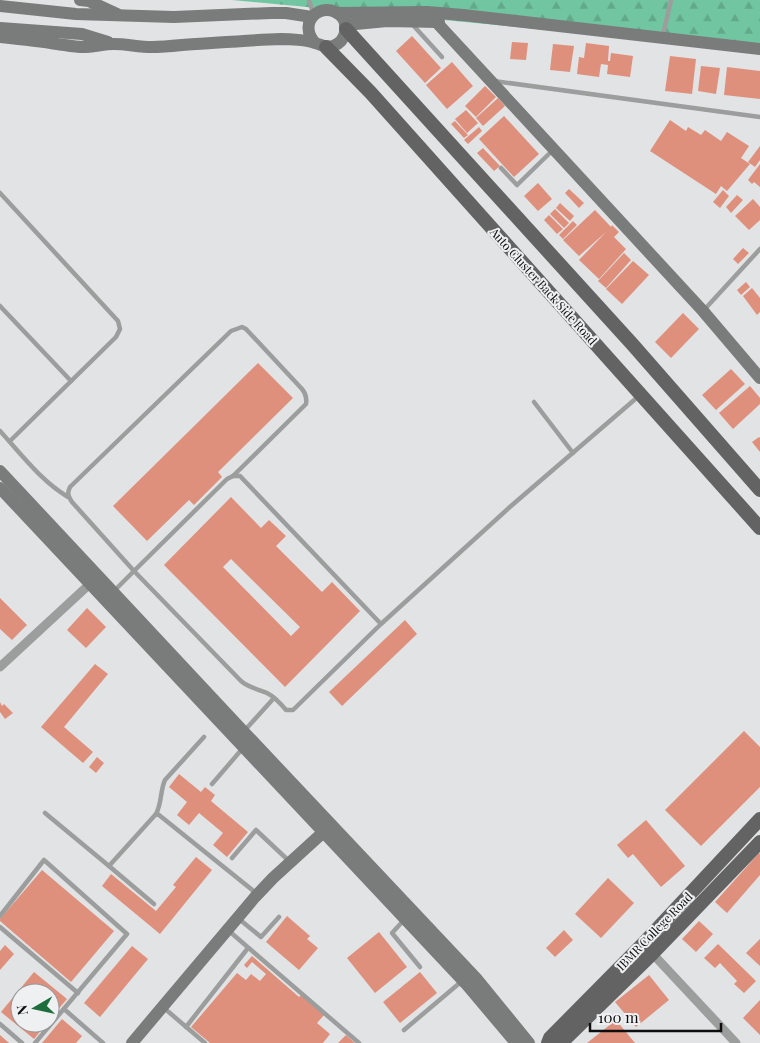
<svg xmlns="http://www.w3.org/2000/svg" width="760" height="1043" font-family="'Playfair Display',serif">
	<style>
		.forest { fill: url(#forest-firs) }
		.building { fill: #de907d; fill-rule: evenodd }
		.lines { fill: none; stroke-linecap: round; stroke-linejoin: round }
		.lane { stroke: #9c9d9d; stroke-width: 4.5 }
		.street { stroke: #9c9d9d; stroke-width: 9 }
		.secondary { stroke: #7a7b7b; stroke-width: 12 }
		.primary { stroke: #626362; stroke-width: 14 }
		.labels { text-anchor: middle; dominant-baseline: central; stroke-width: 4; stroke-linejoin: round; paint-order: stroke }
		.street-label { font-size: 12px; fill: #0e0e0e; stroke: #eff0f2 }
	</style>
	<defs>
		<pattern id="forest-firs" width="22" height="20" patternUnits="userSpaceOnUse" patternTransform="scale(1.25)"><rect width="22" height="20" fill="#71c6a1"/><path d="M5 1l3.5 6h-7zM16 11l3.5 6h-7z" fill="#61a989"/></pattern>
	</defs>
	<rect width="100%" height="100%" fill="#e2e3e4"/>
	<path class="forest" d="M232 0H760V50Z"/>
	<g class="building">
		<path d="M412 36 441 68 425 83 396 51Z"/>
		<path d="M512 42 528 43 526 60 510 59Z"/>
		<path d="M586 43 609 46 608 61H610L611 53 633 56 630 77 607 74 608 65 601 64 599 77 577 74 579 57 584 58Z"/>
		<path d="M553 44 574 46 570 72 550 70Z"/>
		<path d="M670 56 696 59 692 94 665 91Z"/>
		<path d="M452 62 473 86 447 109 426 85Z"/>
		<path d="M701 66 720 68 716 94 698 91Z"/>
		<path d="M727 67 760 71V99L724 95Z"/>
		<path d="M485 86 496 97 476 117 465 106Z"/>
		<path d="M498 98 505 106 483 126 476 118Z"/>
		<path d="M466 110 478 123 467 133 455 119Z"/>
		<path d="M504 116 539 154 514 177 479 139Z"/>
		<path d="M670 120 686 131 688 127 701 135 705 130 721 141 727 132 749 146 741 158 750 164 727 191 721 186 716 194 650 151Z"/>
		<path d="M455 121 468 135 464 138 451 124Z"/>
		<path d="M479 127 482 131 468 144 464 140Z"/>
		<path d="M760 146V160L755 167 748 162Z"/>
		<path d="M483 148 500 166 494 171 477 153Z"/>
		<path d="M760 164V187L754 182 752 184 748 180Z"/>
		<path d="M538 183 552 199 538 211 524 196Z"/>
		<path d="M569 189 584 203 579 208 565 193Z"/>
		<path d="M723 190 729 196 720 208 713 202Z"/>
		<path d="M737 195 743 200 731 213 726 207Z"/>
		<path d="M753 199 760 207V220L749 230 735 216Z"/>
		<path d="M560 203 574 216 570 221 556 208Z"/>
		<path d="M555 209 569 223 564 228 550 214Z"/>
		<path d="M595 210 611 227 612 225 619 232 614 237 626 249 599 279 579 260 606 232 579 256 563 240Z"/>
		<path d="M549 215 563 229 557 234 544 220Z"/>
		<path d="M573 221 577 225 563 239 559 235Z"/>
		<path d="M743 248 749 253 738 264 733 259Z"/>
		<path d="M624 253 631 260 606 288 598 281Z"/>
		<path d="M633 261 649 275 622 304 606 289Z"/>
		<path d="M746 282 750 287 741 295 737 290Z"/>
		<path d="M752 288 760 298V312L757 315 743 296Z"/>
		<path d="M683 313 699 329 671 358 655 342Z"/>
		<path d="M258 363 293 398 218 472 222 477 194 505 189 500 147 541 113 506Z"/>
		<path d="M731 369 745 384 716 410 702 395Z"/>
		<path d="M750 386 760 398V404L733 429 719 413Z"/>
		<path d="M759 437 760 438V452L752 442Z"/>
		<path d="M231 497 261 528 269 520 286 536 276 546 322 592 332 582 360 611 285 687 164 565ZM231 559 300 627 291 636 223 567Z"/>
		<path d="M0 598 27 625 12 640 0 629Z"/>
		<path d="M87 608 106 627 86 648 67 630Z"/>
		<path d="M405 620 417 634 342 706 329 692Z"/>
		<path d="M95 664 108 674 64 727 93 752 83 763 41 727Z"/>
		<path d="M0 702 2 706 4 704 13 713 5 719 0 712Z"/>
		<path d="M744 731 760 747V787L701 846 665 810Z"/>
		<path d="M97 757 104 763 96 773 89 767Z"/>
		<path d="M179 774 201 792 205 787 215 795 211 801 248 832 227 857 213 845 223 833 199 813 189 825 177 815 187 802 169 787Z"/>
		<path d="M646 820 685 866 661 887 633 854 628 858 617 845Z"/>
		<path d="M759 853 760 854V875L727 913 715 902Z"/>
		<path d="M196 857 212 870 160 934 102 886 111 874 156 911 176 887 173 885Z"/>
		<path d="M42 870 114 931 71 982 0 921V919Z"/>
		<path d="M608 878 634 903 601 938 575 914Z"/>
		<path d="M287 916 310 936 307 939 318 948 299 970 266 942Z"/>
		<path d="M699 921 713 934 696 952 682 939Z"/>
		<path d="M564 930 573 940 555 957 546 948Z"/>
		<path d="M379 932 407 967 375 993 347 958Z"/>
		<path d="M760 939V966L746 953Z"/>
		<path d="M718 944 756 981 744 993 734 984 737 981 720 963 715 968 704 958Z"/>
		<path d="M5 945 14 954 0 970V951Z"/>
		<path d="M132 946 148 959 100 1017 84 1003Z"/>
		<path d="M252 956 299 997 302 994 325 1014 317 1023 330 1034 323 1043H210L191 1027 237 973 246 980 251 974 260 981 266 974 252 962 247 968 244 965Z"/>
		<path d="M34 972 67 999 50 1019V993H20V1023H47L34 1039 1 1012Z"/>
		<path d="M420 972 437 993 400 1023 383 1002Z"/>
		<path d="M649 975 669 1000 636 1027 615 1002Z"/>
		<path d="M760 1000V1035L743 1018Z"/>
		<path d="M62 1019 82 1036 76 1043H42Z"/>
		<path d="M616 1020 635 1043H587Z"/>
		<path d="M0 1035 9 1043H0Z"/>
		<path d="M346 1035 355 1043H338Z"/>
	</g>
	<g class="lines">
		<g class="lane">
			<path d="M309 0 313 13"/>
			<path d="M412 24 442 57"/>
			<path d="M663 35 671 0"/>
			<path d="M494 81 760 117"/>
			<path d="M501 168 517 185 553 150"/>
			<path d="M0 193 118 321 120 329 116 337 10 441"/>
			<path d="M0 306 71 381"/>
			<path d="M704 310 760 249"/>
			<path d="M534 402 573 453"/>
			<path d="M0 431C21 454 41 481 68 497"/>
			<path d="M114 591 134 571 72 502C68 496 67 493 70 487L231 331 242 327 246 329 302 389C306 394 307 398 306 404L233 476"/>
			<path d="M381 624 240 476H233L227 479 134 571 241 681C249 688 258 689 267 693 275 697 281 704 286 710H293L381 624 511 506 640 395"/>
			<path d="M245 730 274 698"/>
			<path d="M212 784 243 748"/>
			<path d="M45 813 109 866 156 814 159 815 256 893"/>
			<path d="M156 814C162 803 160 791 165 780L204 737"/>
			<path d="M232 858 256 830 289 861"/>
			<path d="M109 866 154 904"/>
			<path d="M0 916 44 860 127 934 35 1043"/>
			<path d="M239 919 261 937 279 917"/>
			<path d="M404 920 392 933 420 967"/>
			<path d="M0 927 78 993"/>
			<path d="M229 931 359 1043"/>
			<path d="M164 1008 205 1043"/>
			<path d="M64 1009 103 1043"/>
			<path d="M0 1024 22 1043"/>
			<path d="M186 1027 248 948"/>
			<path d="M404 1030 462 981"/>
		</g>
		<g class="street">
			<path d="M0 667 93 581"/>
			<path d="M650 951 736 1043"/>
		</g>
		<g class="secondary">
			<path d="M80 0 89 1 117 14"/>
			<path d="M0 6 76 14 174 17 271 13H286L312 17"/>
			<path d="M427 12 703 311 760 378"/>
			<path d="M337 13 427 12 463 15 760 49"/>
			<path d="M345 25 387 21 439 22"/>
			<path d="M0 28 82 34 108 42"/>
			<path d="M0 37C19 39 38 41 57 44 65 45 75 47 83 47 93 47 104 44 114 44 126 44 139 47 152 47 162 47 172 46 182 45 215 43 248 40 281 39 289 39 308 40 315 43 322 45 326 48 333 46 346 42 350 24 340 15 323 0 296 21 315 43"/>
			<path d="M0 471 244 732 476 978 529 1043"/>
			<path d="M0 488 467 985 516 1043"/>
			<path d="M132 1043 255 897 273 878 329 827"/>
		</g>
		<g class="primary">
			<path d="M346 29 633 345 760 490"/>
			<path d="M326 47 371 93 760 528"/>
			<path d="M548 1043 550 1038 643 944 760 819"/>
			<path d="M561 1043 652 954 760 842"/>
		</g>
	</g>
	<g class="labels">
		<g class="street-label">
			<text transform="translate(544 286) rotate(48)">Auto Cluster Back Side Road</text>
			<text transform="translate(654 931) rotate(-46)">IBMR College Road</text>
		</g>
	</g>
	<g transform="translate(35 1008) rotate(261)"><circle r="24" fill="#eff0f2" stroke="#959697"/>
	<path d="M0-4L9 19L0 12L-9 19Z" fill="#1d6d3d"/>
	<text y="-8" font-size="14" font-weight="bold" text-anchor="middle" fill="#0e0e0e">N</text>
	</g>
	<path d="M590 1023v8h131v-8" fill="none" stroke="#0e0e0e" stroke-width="2.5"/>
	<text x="598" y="1023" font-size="15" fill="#0e0e0e" stroke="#eff0f2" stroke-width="4" paint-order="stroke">100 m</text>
</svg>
